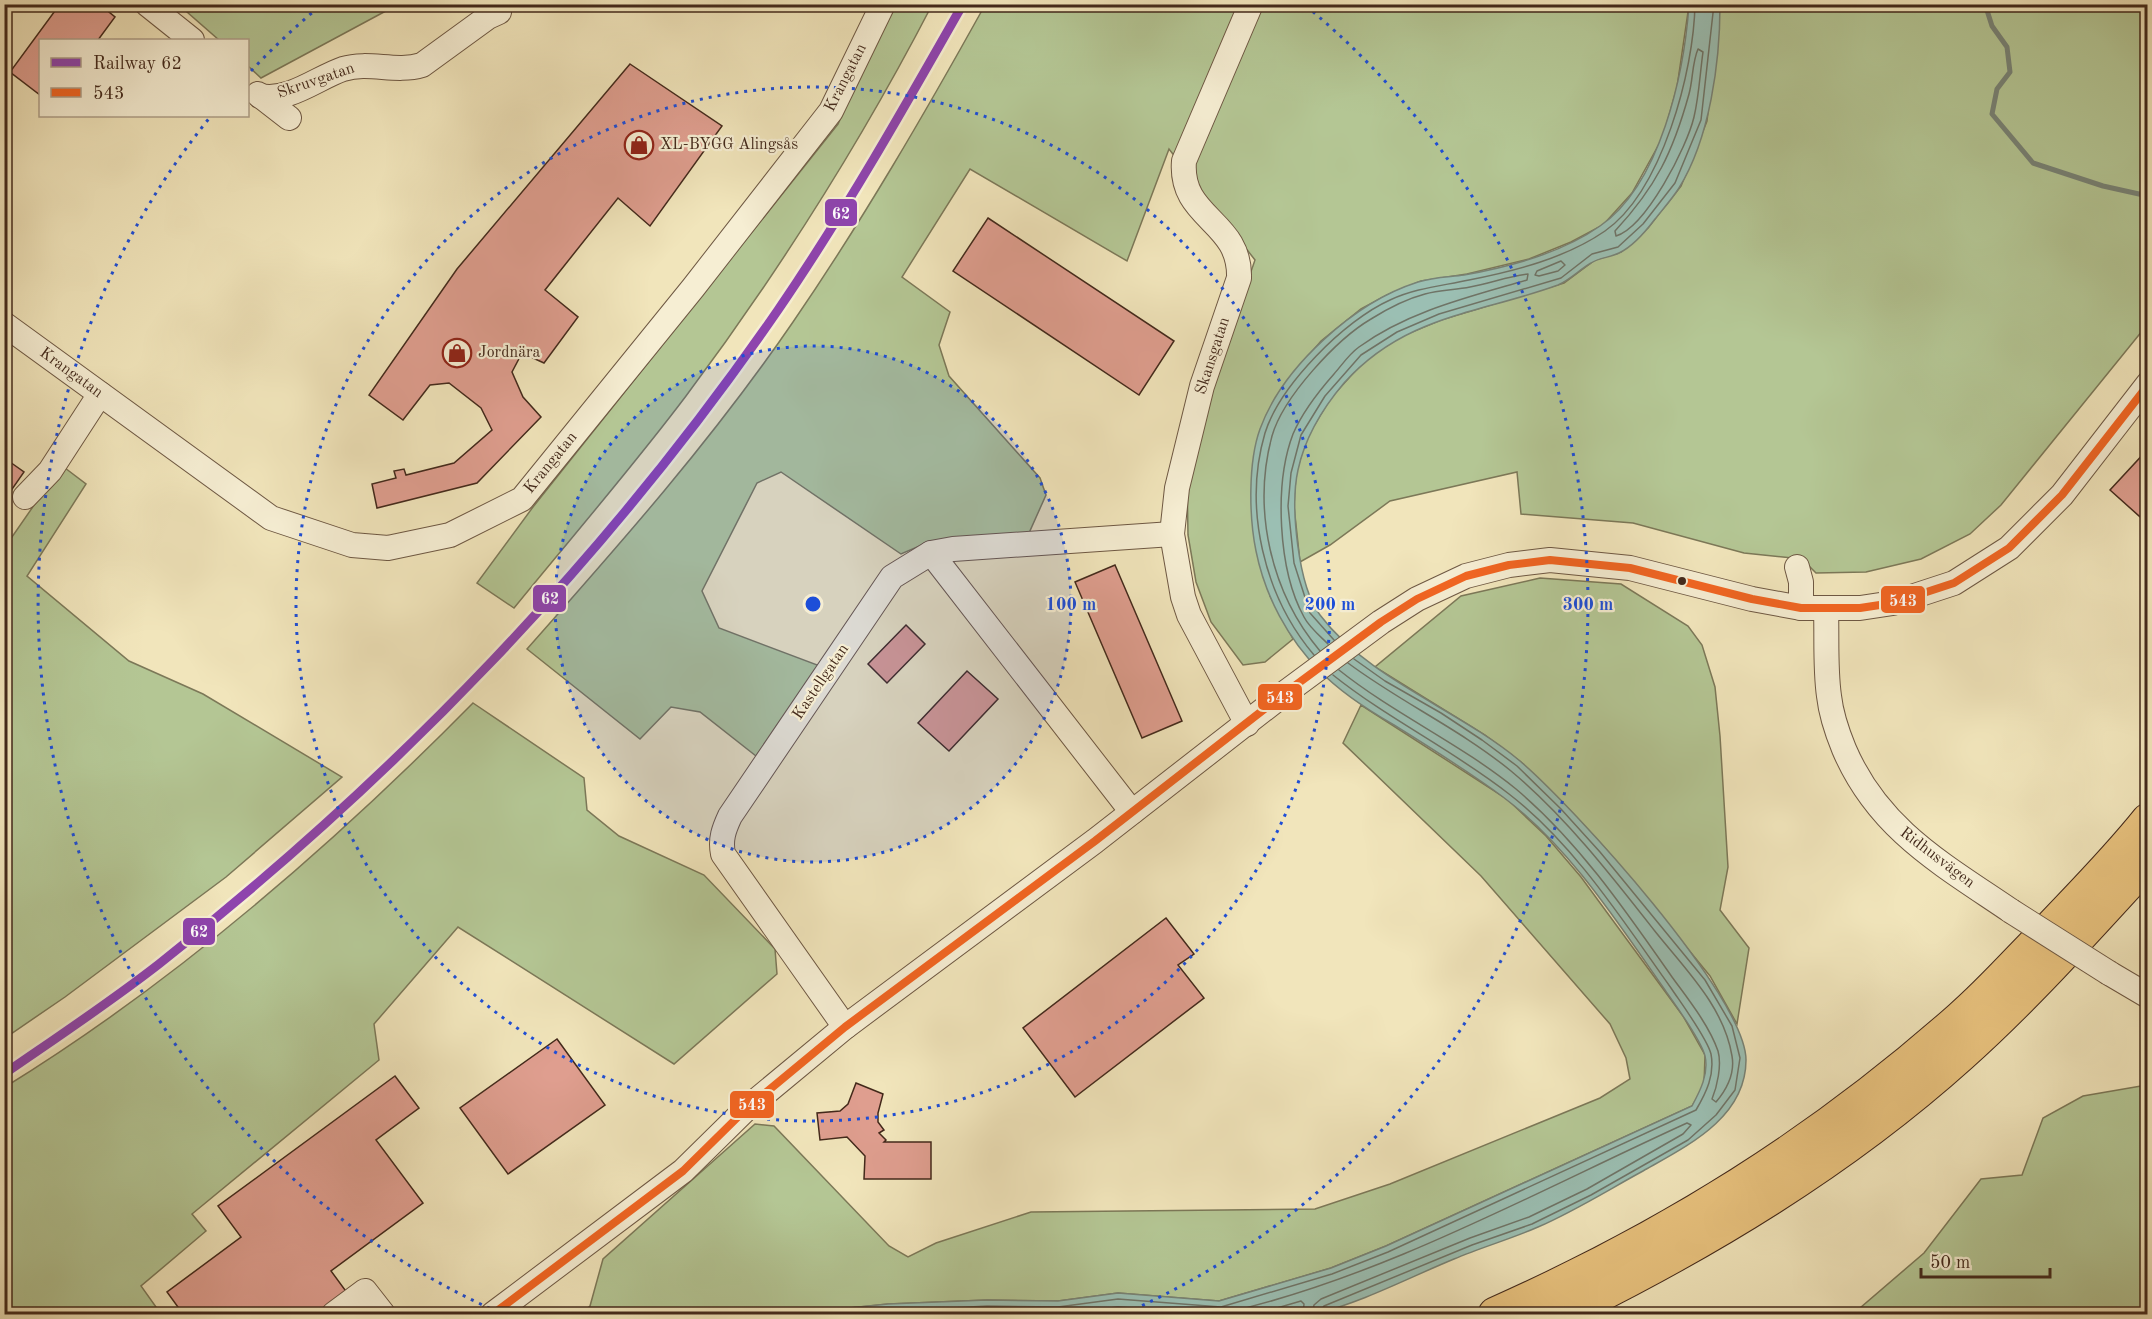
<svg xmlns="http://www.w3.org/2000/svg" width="2152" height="1319" font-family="'Old Standard TT',serif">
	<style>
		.green { fill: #b4c694; stroke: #7c7858; stroke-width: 1.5 }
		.water { fill: #9bbfb3; stroke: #788376; stroke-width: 1.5 }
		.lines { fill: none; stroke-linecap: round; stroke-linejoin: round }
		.shore { stroke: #6f7467; stroke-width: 1.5 }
		.stream { stroke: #788376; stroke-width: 5 }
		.building { fill: #df9e8f; stroke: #43291b; stroke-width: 1.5 }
		.minor-casing { stroke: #6e5843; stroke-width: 26 }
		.highway-casing { stroke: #43291b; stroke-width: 35 }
		.minor { stroke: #f6eed3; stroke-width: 24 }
		.highway { stroke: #e8c27e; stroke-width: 33 }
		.minor-bridge-casing { stroke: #6e5843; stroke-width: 26; stroke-linecap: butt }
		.minor-bridge { stroke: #f6eed3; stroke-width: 24 }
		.bus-1-casing { stroke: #f6eed3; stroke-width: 12 }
		.bus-1 { stroke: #f26522; stroke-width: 8 }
		.rail-1-casing { stroke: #f6eed3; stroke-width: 14 }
		.rail-1 { stroke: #8e44ad; stroke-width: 9 }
		.ring { fill: none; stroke: #1d4ed8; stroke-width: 3; stroke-dasharray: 3 6 }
		.bus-dot { fill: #43291b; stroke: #f6eed3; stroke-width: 2 }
		.labels { text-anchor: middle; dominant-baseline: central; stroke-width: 4.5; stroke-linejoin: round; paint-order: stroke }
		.street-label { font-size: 16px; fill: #43291b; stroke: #f6eed3 }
		.poi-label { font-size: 16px; fill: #43291b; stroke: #f6eed3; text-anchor: start }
		.centre { fill: #1d4ed8; stroke: #f6eed3; stroke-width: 3 }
		.ring-label { font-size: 18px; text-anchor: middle; font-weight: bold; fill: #1d4ed8; stroke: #f6eed3; stroke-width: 4.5; stroke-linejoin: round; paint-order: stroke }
		.line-badge { stroke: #f6eed3; stroke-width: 2 }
		.badge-label { font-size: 16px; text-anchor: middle; font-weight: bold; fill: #fff }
	</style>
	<rect width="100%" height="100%" fill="#f1e5bb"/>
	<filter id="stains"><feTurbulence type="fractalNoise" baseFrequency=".00333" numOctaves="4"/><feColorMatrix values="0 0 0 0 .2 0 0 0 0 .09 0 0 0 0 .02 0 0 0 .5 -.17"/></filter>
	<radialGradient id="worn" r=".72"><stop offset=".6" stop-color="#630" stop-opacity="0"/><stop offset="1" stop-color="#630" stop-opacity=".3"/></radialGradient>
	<g class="green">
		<path d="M179 5H397L261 78 248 66V40H219Z"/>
		<path d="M892 5H932C861 142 778 273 686 396 631 469 571 538 514 608L477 583 533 507 838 124Z"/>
		<path d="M985 5H1689L1677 87 1663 137 1632 193 1603 225 1571 242 1529 259 1467 274 1421 281 1387 295 1361 309 1321 341 1294 373 1275 402 1270 596 1293 639 1265 662 1243 665 1211 622 1196 582 1188 535 1187 476 1215 376 1255 260 1169 149 1127 261 970 169 902 277 950 312 939 345 949 376 1040 478 1046 495 1029 533 929 542 901 554 781 472 757 483 702 591 719 628 820 666 756 756 700 712 671 707 640 739 527 649C620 544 713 439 793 322 863 220 925 113 985 5Z"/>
		<path d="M1720 5H2147V325L2001 505 1970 534 1921 559 1866 572 1816 573 1802 559 1744 553 1633 523 1521 514 1517 472 1390 501 1330 545 1300 562 1294 506 1296 474 1306 439 1330 399 1366 359 1400 337 1441 320 1564 283 1595 260 1621 252 1648 228 1681 186 1707 121Z"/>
		<path d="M65 468 86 484 27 576 129 661 203 694 342 777 226 877 65 997 5 1038V547L55 475Z"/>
		<path d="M1540 578 1621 584 1688 626 1702 645 1715 687 1720 736 1728 867 1720 910 1749 948 1737 1024 1710 976 1605 848 1565 805 1521 762 1485 735 1375 667 1461 596Z"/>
		<path d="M473 703 584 778 587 810 619 836 704 875 775 949 777 974 674 1064 458 927 374 1024 379 1060 192 1214 206 1231 141 1286 161 1314H5V1087C177 981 332 846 473 703Z"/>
		<path d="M1361 705 1507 799 1546 836 1581 877 1683 1016 1705 1055 1704 1085 1692 1106 1386 1246 1331 1268 1219 1301 1118 1293 1058 1301 987 1300 888 1304 791 1314H582L590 1306 603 1259 755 1124 774 1126 889 1246 908 1257 936 1243 1031 1212 1315 1209 1390 1184 1600 1098 1630 1079 1626 1058 1610 1024 1481 876 1343 743Z"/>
		<path d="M2141 1086 2148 1087 2147 1314H1853L1924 1253 1981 1179 2022 1175 2043 1118 2083 1096Z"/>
	</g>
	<path class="water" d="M1689 5H1720C1720 62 1710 138 1679 188 1672 199 1663 209 1655 219 1646 231 1632 247 1619 253 1610 258 1600 257 1591 263 1579 270 1570 280 1558 285 1478 314 1405 315 1344 383 1322 409 1305 437 1298 470 1290 506 1298 586 1320 615 1369 680 1458 709 1520 761 1572 805 1746 996 1746 1060 1746 1118 1687 1146 1643 1171 1608 1190 1575 1211 1538 1227 1511 1239 1482 1247 1454 1259 1408 1278 1363 1302 1315 1314H791L888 1304 987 1300 1058 1301 1118 1293 1219 1301 1331 1268 1386 1246 1692 1106C1700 1091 1709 1074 1705 1056 1701 1039 1675 1005 1665 990 1618 923 1569 846 1503 797 1468 771 1431 748 1394 725 1368 710 1341 693 1320 671 1288 639 1265 596 1256 551 1249 517 1248 462 1260 429 1283 366 1355 302 1418 282 1433 277 1449 277 1464 275 1509 267 1562 253 1600 226 1661 184 1684 73 1689 5Z"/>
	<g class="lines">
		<g class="shore">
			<path d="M1698 49 1703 52C1700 73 1699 96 1694 117 1687 147 1646 227 1616 236L1615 231C1656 187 1673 152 1689 94 1693 80 1692 63 1698 49Z"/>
			<path d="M1561 261 1565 265 1558 271 1539 276 1535 275 1537 271Z"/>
			<path d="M1334 640 1310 613 1294 563 1288 506 1291 473 1301 435 1325 396 1361 355 1397 332 1439 314 1561 278 1592 254 1618 247 1643 224 1675 183 1701 120 1714 4"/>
			<path d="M1320 651C1271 593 1252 510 1272 436 1283 397 1337 339 1371 319 1387 309 1406 299 1425 294 1439 290 1455 290 1470 287 1489 284 1508 276 1528 274L1527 280C1469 297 1409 311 1359 347 1349 354 1342 365 1334 374 1319 391 1302 413 1293 434 1274 484 1278 570 1304 617 1309 627 1320 636 1328 644"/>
			<path d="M1314 655C1264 596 1243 508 1265 433 1280 385 1345 320 1390 300 1416 288 1441 286 1469 280 1515 271 1566 258 1605 231 1662 191 1694 71 1695 4"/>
			<path d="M1339 670C1394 714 1461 744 1516 789 1578 841 1626 911 1672 977 1688 999 1709 1025 1718 1051 1722 1065 1717 1087 1712 1099L1716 1102C1727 1089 1735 1073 1732 1056 1724 1006 1684 968 1654 930 1611 875 1565 816 1511 771 1460 729 1400 702 1348 663"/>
			<path d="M847 1314 987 1306 1058 1307 1118 1299 1221 1307 1332 1274 1388 1252 1696 1110C1706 1093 1715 1075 1711 1054 1707 1038 1681 1003 1671 988 1623 921 1575 845 1509 794 1453 750 1388 719 1333 675"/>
			<path d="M963 1314H1048"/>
			<path d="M1060 1314 1118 1307 1216 1314"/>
			<path d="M1221 1314C1384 1277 1535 1192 1687 1123L1691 1125 1683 1134 1587 1189 1529 1217 1470 1238 1321 1299 1314 1305 1312 1314"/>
			<path d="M1256 1314 1301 1301 1304 1304 1303 1314"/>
			<path d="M1319 1314 1324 1306 1472 1245 1532 1224 1591 1195 1688 1140 1716 1115 1735 1090 1740 1058 1732 1026 1705 980 1600 852 1561 809 1517 766 1482 740 1441 713 1385 681 1354 659"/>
		</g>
		<path class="stream" d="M1985 4 1992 26 2007 47 2010 72 1997 89 1992 114 2033 163 2103 186 2148 196"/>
	</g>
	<g class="building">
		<path d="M60 4H99L115 17 98 40H40V95L10 72Z"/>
		<path d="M630 64 722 126 650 226 618 198 545 290 578 317 544 363 522 353 512 372 523 397 541 417 477 483 377 508 372 484 396 478 394 471 404 469 406 475 454 463 492 430 481 408 449 383 430 385 403 420 369 395 457 269Z"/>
		<path d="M988 218 1174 341 1139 395 953 271Z"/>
		<path d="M2148 449V524L2110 490Z"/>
		<path d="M10 462 24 472 8 495 4 492V470Z"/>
		<path d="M1115 565 1182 721 1142 738 1075 582Z"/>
		<path d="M906 625 925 644 887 683 868 664Z"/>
		<path d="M967 671 998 699 949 751 918 723Z"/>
		<path d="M1166 918 1194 954 1178 965 1204 998 1075 1097 1023 1028Z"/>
		<path d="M557 1039 605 1105 508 1174 460 1108Z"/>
		<path d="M395 1076 419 1108 376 1140 423 1203 331 1271 348 1294 320 1314H183L167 1292 241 1237 218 1206Z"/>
		<path d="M856 1083 883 1094 878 1113V1122L884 1130 879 1133 886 1140 884 1142H931V1179H864L865 1156 847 1137 820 1140 817 1113 840 1111 848 1104Z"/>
	</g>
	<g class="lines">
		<g class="minor-casing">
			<g id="minor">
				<path d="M147 4 192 40"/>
				<path d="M258 94 289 118"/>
				<path d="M260 96C289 102 317 78 343 69 370 61 395 73 422 65L488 17 499 12"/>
				<path d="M4 324 271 518 352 545 388 548 450 535 522 499 693 288 831 111 883 4"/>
				<path d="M25 497 50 471 100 394"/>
				<path d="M931 553 1132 812"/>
				<path d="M1797 567 1801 582V608"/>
				<path d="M1826 610C1827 638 1825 668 1829 696 1831 714 1837 732 1844 749 1878 829 1942 864 2011 911"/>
				<path d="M1247 724 1189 615 1183 597 1172 534 1177 488 1202 386 1239 278C1241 220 1179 219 1184 161L1251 4"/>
				<path d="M2109 973 2148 996"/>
				<path d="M845 1027 723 854C720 839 724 829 730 816L892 577 931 553 953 549 1172 534"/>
				<path d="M334 1314 365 1291 383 1314"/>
				<path d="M493 1314 683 1171 746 1109 845 1027 1095 841 1285 693 1381 622 1417 599 1466 576 1509 565 1550 560 1630 568 1752 599 1801 608H1860L1893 603 1954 583 2009 548 2062 495 2148 384"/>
			</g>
		</g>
		<g class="highway-casing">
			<g id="highway">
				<path d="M1495 1314C1668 1237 1818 1144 1960 1018 1991 991 2018 960 2047 931 2081 895 2116 860 2148 820"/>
				<path d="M1562 1314C1705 1244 1842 1162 1961 1055 2028 995 2087 928 2148 862"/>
			</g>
		</g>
		<use href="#minor" class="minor"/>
		<use href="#highway" class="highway"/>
		<g class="minor-bridge-casing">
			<path id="minor-bridge" d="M2011 911 2109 973"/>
		</g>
		<use href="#minor-bridge" class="minor-bridge"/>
		<g class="bus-1-casing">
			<path id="bus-1" d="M493 1314 683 1171 746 1109 845 1027 1095 841 1285 693 1381 622 1417 599 1466 576 1509 565 1550 560 1630 568 1752 599 1801 608H1860L1893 603 1954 583 2009 548 2062 495 2148 385"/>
		</g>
		<use href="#bus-1" class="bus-1"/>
		<g class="rail-1-casing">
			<path id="rail-1" d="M4 1074C56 1038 109 1003 159 964 395 778 607 558 778 310 845 212 904 108 963 4"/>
		</g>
		<use href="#rail-1" class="rail-1"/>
	</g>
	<circle cx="813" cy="604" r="258" fill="#1d4ed8" fill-opacity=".12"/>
	<g class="ring">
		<circle cx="813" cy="604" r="258"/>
		<circle cx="813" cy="604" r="517"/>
		<path d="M498 1312A775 775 0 0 1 211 116M251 71A775 775 0 0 1 320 6M1306 6A775 775 0 0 1 1128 1312"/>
	</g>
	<defs>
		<g id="shop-ring" transform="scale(1.5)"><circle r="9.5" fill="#f6eed3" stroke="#8f2418" stroke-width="1.5"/><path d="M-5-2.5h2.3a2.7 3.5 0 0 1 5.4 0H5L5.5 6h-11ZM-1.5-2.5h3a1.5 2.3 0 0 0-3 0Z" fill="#8f2418"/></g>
	</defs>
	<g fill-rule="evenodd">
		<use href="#shop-ring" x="639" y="145"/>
		<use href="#shop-ring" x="457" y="353"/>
	</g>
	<circle class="bus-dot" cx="1682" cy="581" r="5"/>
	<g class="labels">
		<g class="street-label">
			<text transform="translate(846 78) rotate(-63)">Krangatan</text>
			<text transform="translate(316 81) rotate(-19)">Skruvgatan</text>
			<text transform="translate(1213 356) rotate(-72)">Skansgatan</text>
			<text transform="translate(71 373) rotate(36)">Krangatan</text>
			<text transform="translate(551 463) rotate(-51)">Krangatan</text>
			<text transform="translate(821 682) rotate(-56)">Kastellgatan</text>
			<text transform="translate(1937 858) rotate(37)">Ridhusvägen</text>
		</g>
		<g class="poi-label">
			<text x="660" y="145">XL-BYGG Alingsås</text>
			<text x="478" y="353">Jordnära</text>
		</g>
	</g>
	<circle cx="813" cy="604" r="9" class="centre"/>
	<g class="ring-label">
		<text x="1071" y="610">100 m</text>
		<text x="1330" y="610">200 m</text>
		<text x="1588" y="610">300 m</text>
	</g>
	<g class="line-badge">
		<rect x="824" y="198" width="34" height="29" rx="6" fill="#8e44ad"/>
		<rect x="532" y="584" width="35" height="29" rx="6" fill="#8e44ad"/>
		<rect x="1880" y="585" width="46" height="29" rx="6" fill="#f26522"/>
		<rect x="1257" y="683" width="46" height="28" rx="6" fill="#f26522"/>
		<rect x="182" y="917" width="34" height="29" rx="6" fill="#8e44ad"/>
		<rect x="729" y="1090" width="46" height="29" rx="6" fill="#f26522"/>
	</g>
	<g class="badge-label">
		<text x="841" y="219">62</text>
		<text x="550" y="604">62</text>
		<text x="1903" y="606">543</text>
		<text x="1280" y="703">543</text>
		<text x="199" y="937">62</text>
		<text x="752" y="1110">543</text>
	</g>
	<rect width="2152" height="1319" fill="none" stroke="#f1e5bb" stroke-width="24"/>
	<rect x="6" y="6" width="2140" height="1307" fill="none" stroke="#43291b" stroke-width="3"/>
	<rect x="12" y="12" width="2128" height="1295" fill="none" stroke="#43291b" stroke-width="1.5"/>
	<rect x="39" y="39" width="210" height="78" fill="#f6eed3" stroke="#ae9f89" stroke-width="1.5"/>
	<rect x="51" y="58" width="30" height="9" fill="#8e44ad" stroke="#ae9f89" stroke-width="1.5"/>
	<text x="93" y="69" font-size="18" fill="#43291b">Railway 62</text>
	<rect x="51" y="88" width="30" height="9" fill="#f26522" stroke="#ae9f89" stroke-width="1.5"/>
	<text x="93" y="99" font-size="18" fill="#43291b">543</text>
	<path d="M1921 1268v9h129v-9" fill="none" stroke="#43291b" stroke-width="3"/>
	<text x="1930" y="1268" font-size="18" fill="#43291b" stroke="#f6eed3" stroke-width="4.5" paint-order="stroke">50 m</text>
	<rect width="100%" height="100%" filter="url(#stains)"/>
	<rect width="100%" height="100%" fill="url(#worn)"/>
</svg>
